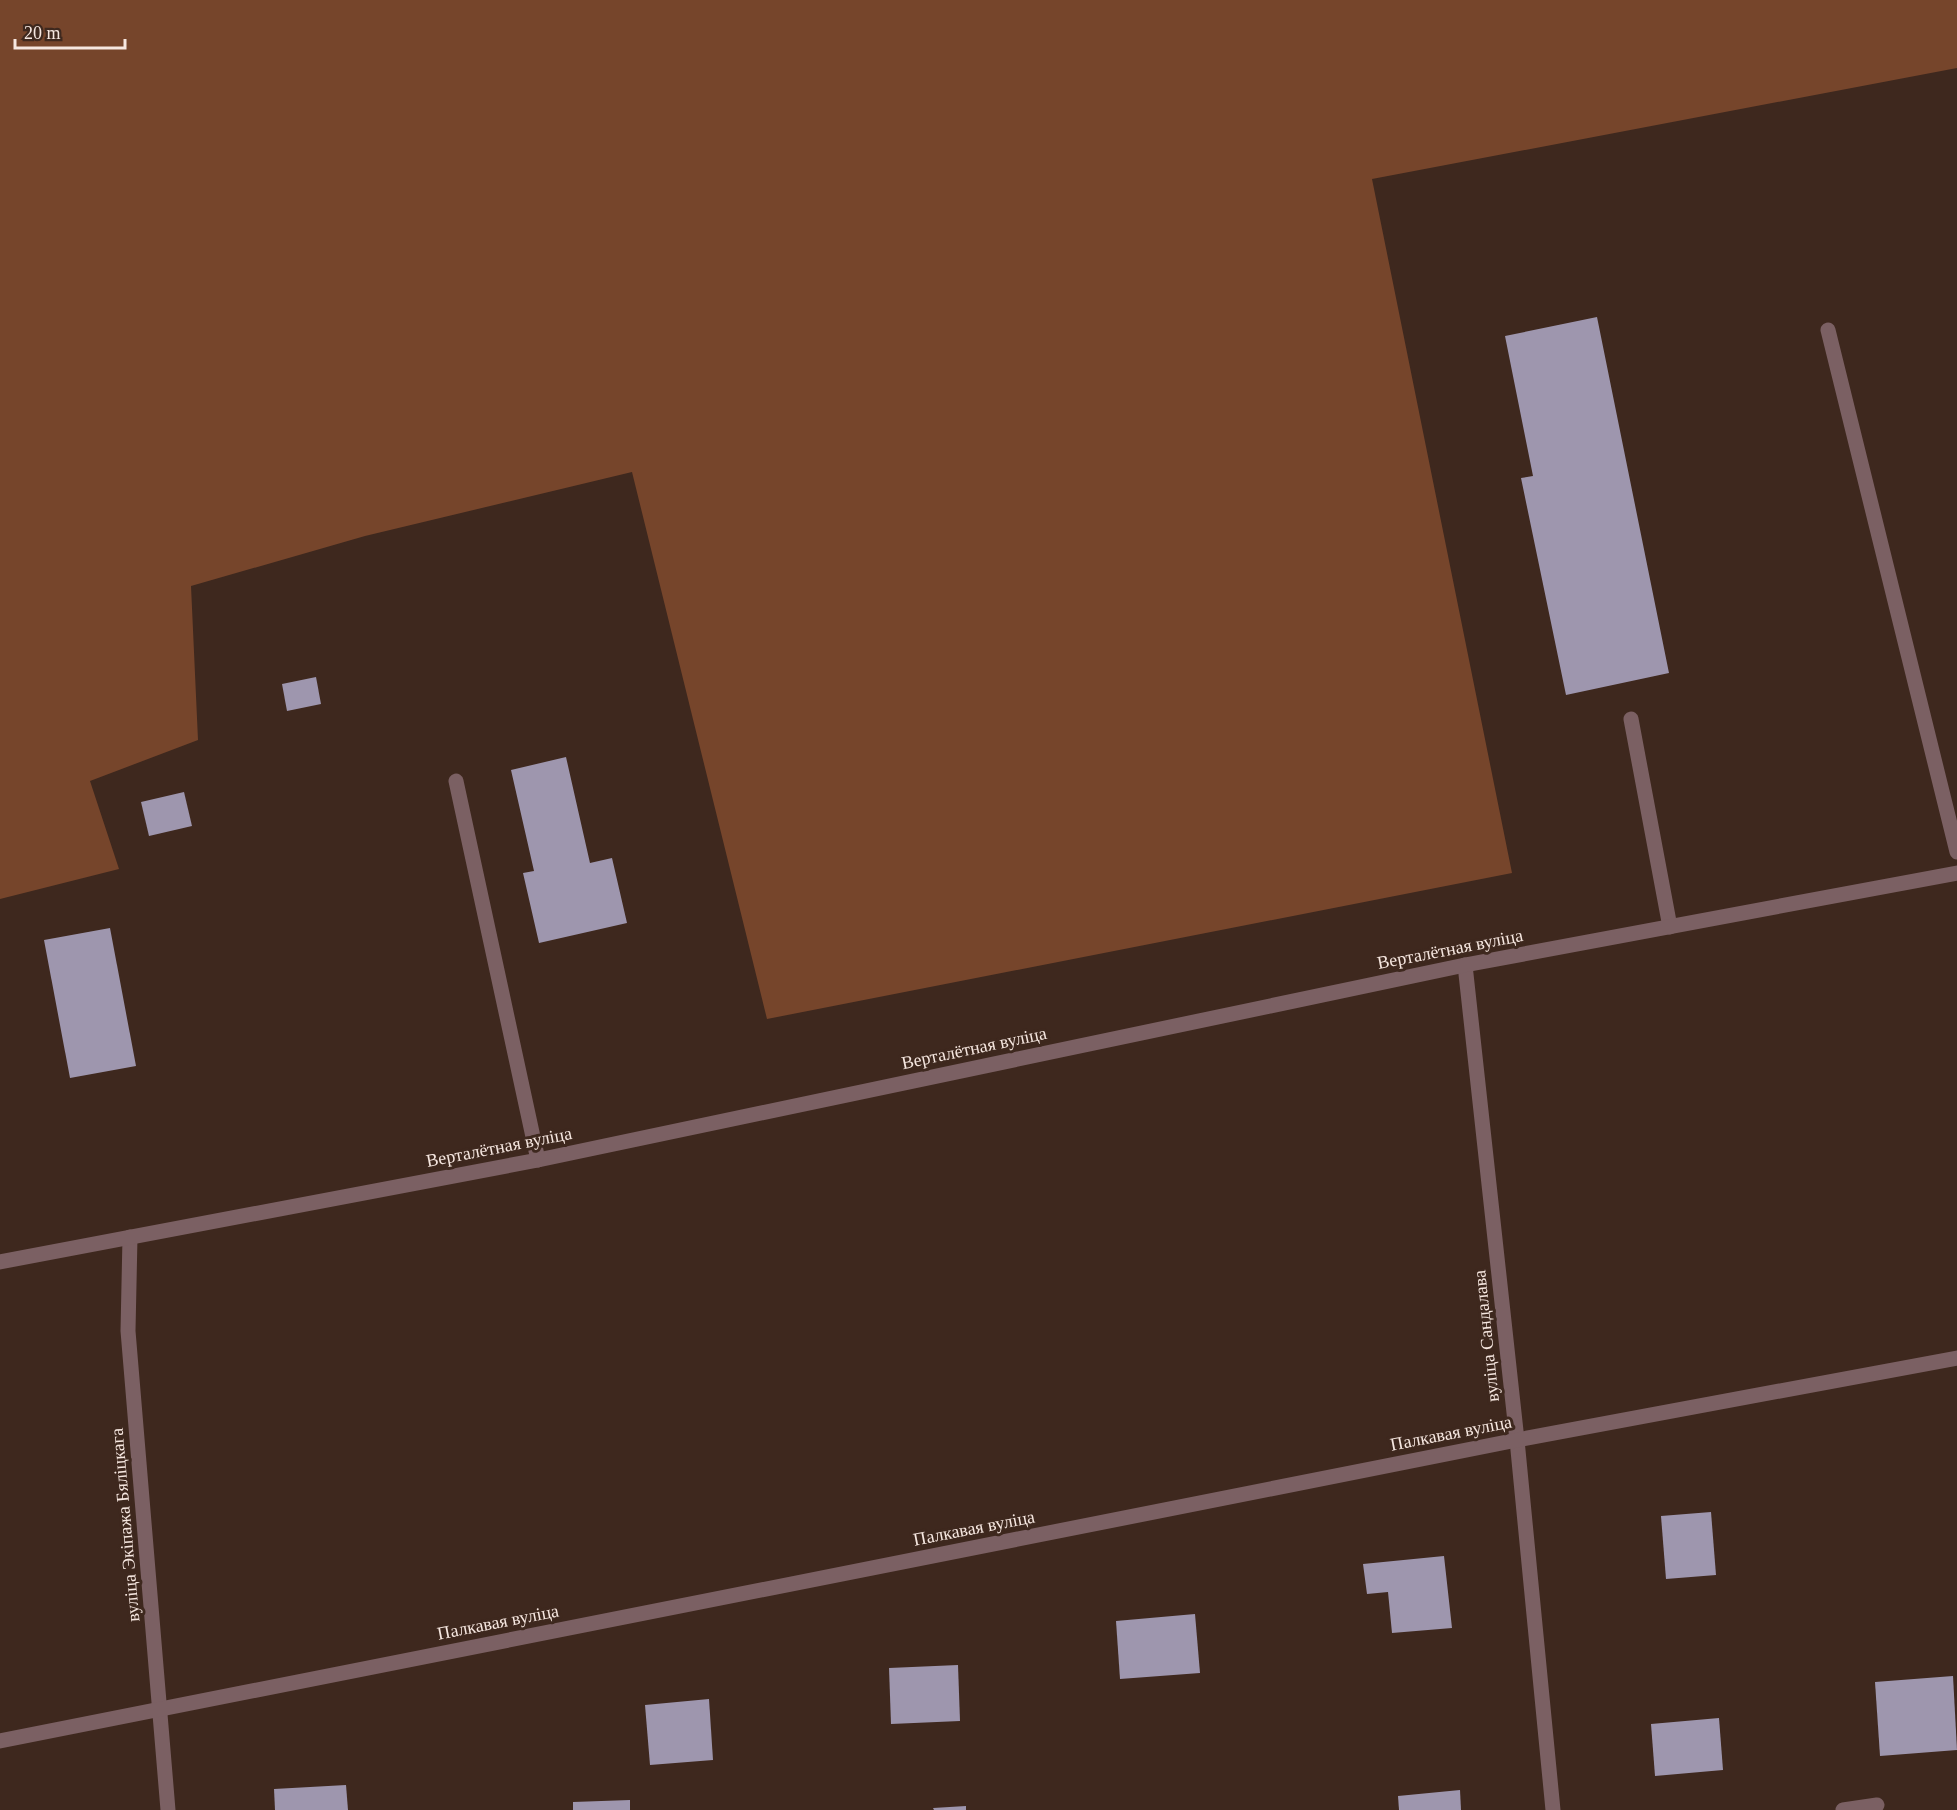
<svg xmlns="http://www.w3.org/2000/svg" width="1957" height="1810" font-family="Georgia,serif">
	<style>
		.forest { fill: #76452b }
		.building { fill: #9e96ae }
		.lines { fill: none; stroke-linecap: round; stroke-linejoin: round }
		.lane { stroke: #7b6063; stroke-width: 15 }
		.street { stroke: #7b6063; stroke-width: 15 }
		.labels { text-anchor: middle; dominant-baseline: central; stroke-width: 6; stroke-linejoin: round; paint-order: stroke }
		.street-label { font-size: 18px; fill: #f6e7e0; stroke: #3e281e }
	</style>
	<rect width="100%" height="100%" fill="#3e281e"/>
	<path class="forest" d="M0 0H1957V68L1372 179 1512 873 767 1019 632 472 365 536 191 586 198 740 90 781 119 869 0 899Z"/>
	<g class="building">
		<path d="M1597 317 1669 673 1566 695 1521 478 1533 476 1505 336Z"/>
		<path d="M316 677 321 704 287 711 282 684Z"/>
		<path d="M566 757 590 863 612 858 627 923 539 943 523 873 534 871 511 770Z"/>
		<path d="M184 792 192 826 149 836 141 802Z"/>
		<path d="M110 928 136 1066 70 1078 44 940Z"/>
		<path d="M1711 1512 1716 1575 1666 1579 1661 1516Z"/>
		<path d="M1444 1556 1452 1628 1392 1633 1388 1592 1367 1594 1363 1564Z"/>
		<path d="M1195 1614 1200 1673 1120 1679 1116 1621Z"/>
		<path d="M958 1665 960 1721 891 1724 889 1668Z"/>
		<path d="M1953 1676 1957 1750 1880 1756 1875 1682Z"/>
		<path d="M709 1699 713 1760 650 1765 645 1705Z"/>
		<path d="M1719 1718 1723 1770 1655 1776 1651 1724Z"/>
		<path d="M346 1785 348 1810H275L274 1789Z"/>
		<path d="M1460 1790 1461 1810H1399L1398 1796Z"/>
		<path d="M630 1800V1810H573V1802Z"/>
		<path d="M966 1806V1810H934L933 1808Z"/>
	</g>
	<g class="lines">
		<g class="lane">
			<path d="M1828 330 1957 852"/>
			<path d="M1631 719 1670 927"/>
			<path d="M456 781 538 1160"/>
			<path d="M1843 1810 1877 1805"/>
		</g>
		<g class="street">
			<path d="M1465 965 1517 1440 1553 1810"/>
			<path d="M130 1237 128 1331 168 1810"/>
			<path d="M0 1262 538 1160 1465 965 1957 873"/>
			<path d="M0 1741 1517 1440 1957 1358"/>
		</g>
	</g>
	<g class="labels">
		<g class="street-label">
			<text transform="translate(1450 949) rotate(-11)">Верталётная вуліца</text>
			<text transform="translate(974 1048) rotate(-12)">Верталётная вуліца</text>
			<text transform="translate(499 1147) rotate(-11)">Верталётная вуліца</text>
			<text transform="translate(1486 1336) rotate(-96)">вуліца Сандалава</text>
			<text transform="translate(1451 1433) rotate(-11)">Палкавая вуліца</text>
			<text transform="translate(125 1525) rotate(-95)">вуліца Экіпажа Бяліцкага</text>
			<text transform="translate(974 1528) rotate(-11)">Палкавая вуліца</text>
			<text transform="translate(498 1622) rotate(-11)">Палкавая вуліца</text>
		</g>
	</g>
	<path d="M15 39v9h110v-9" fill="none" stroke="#f6e7e0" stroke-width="3"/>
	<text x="24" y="39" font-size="18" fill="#f6e7e0" stroke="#3e281e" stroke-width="4.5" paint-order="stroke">20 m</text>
</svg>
